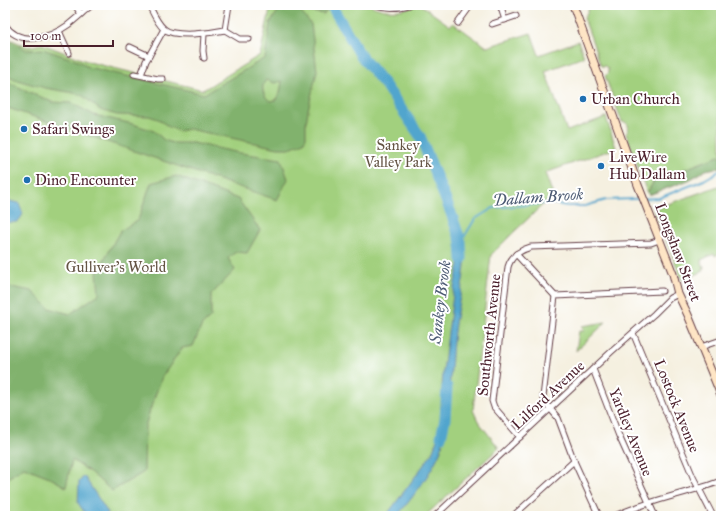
<svg xmlns="http://www.w3.org/2000/svg" width="726" height="521" font-family="'IM FELL Great Primer',serif">
	<style>
		.green { fill: #a2d07e; stroke: #767854 }
		.forest { fill: #81b26d; stroke: #66684c; fill-rule: evenodd }
		.water { fill: #51a5cd; stroke: #4e627c }
		.lines { fill: none; stroke-linecap: round; stroke-linejoin: round }
		.stream { stroke: #51a5cd; stroke-width: 2 }
		.river { stroke: #51a5cd; stroke-width: 11 }
		.street-casing { stroke: #643e46; stroke-width: 7 }
		.secondary-casing { stroke: #643e46; stroke-width: 9 }
		.street { stroke: #fff; stroke-width: 5 }
		.secondary { stroke: #fee5c5; stroke-width: 7 }
		.poi-dot { fill: #1f6fb2; stroke: #fff; stroke-width: 1.5 }
		.labels { text-anchor: middle; dominant-baseline: central; stroke-width: 4; stroke-linejoin: round; paint-order: stroke }
		.poi-label { font-size: 15px; fill: #4a1f2b; stroke: #fff; text-anchor: start }
		.park-label { font-size: 15px; fill: #645444; stroke: #fff }
		.street-label { font-size: 15px; fill: #4a1f2b; stroke: #fff }
		.water-label { font-size: 16px; font-style: italic; fill: #4d5b74; stroke: #fff }
	</style>
	<rect width="100%" height="100%" fill="#fff"/>
	<filter id="ink" filterUnits="userSpaceOnUse"><feTurbulence type="fractalNoise" baseFrequency=".025" numOctaves="2"/><feDisplacementMap in="SourceGraphic" scale="8" xChannelSelector="R" yChannelSelector="G"/><feConvolveMatrix kernelMatrix="1 2 1 2 8 2 1 2 1" color-interpolation-filters="sRGB"/></filter>
	<filter id="wash" filterUnits="userSpaceOnUse"><feTurbulence type="fractalNoise" baseFrequency=".012" numOctaves="4" result="noise"/><feDisplacementMap in="SourceGraphic" scale="16" xChannelSelector="R" yChannelSelector="G"/><feGaussianBlur stdDeviation="0.9" result="paint"/><feColorMatrix in="noise" values="0 0 0 0 0 0 0 0 0 0 0 0 0 0 0 0 0 1.4 0 .05"/><feComposite in="paint" operator="in"/></filter>
	<g filter="url(#wash)">
		<rect width="100%" height="100%" fill="#f5f0e0"/>
		<g class="green">
			<path d="M271 5H370C382 11 395 12 408 8 413 7 417 5 421 5L450 26 453 23 487 47 531 33 539 55 578 41 584 57 545 71 567 131 606 117 616 148 545 173 553 195 515 231 491 255 473 410 478 421 499 448 425 516H5V37L28 47 42 44 89 62 203 90 260 55Z"/>
			<path d="M591 5H721V157L654 181 647 193 626 133C629 130 630 125 625 122H622L605 76 608 73V69L605 66H601L584 18Z"/>
			<path d="M721 185V252L715 256 714 254 701 260 704 268 702 272 682 280 654 209Z"/>
			<path d="M606 322 576 351 579 331H584L582 326Z"/>
		</g>
		<g class="forest">
			<path d="M277 5H295L298 9 311 24 317 71 308 110 306 124V137L304 142 290 148H278L189 129 179 131 169 127 158 119 149 116 117 115 100 110 83 96 74 93 45 88 17 80 5 74V41L8 40 27 50 43 49 78 61 88 67 204 94 265 58 270 23 278 11ZM266 80 274 83 282 81 280 93 276 100 270 101C263 96 260 87 266 80Z"/>
			<path d="M303 5H326L328 9 324 14 310 12Z"/>
			<path d="M5 83 12 84 52 102 71 103 94 115 133 124 154 131 164 140 173 143H193L240 153 281 159 288 179 277 200 5 107Z"/>
			<path d="M721 155V167L706 170 689 180 649 195 647 193 654 181Z"/>
			<path d="M176 176 238 199 260 230 247 253 236 252 228 258 235 270 211 295V317L202 325 193 346 182 348 162 377 152 404 145 427 144 472 112 491 90 472 72 460 66 487 47 476 24 467 5 480V286L32 291 49 308 70 314 99 294 97 272 120 231 138 220 151 183Z"/>
		</g>
		<g class="water">
			<path d="M5 200 19 203 23 214C18 224 15 223 5 222Z"/>
			<path d="M456 244H465C468 273 457 303 454 332 452 348 452 364 450 380 449 389 447 396 446 405 444 419 446 436 441 450 431 474 414 496 397 516H386L431 455 437 440 440 425 443 371 454 287 459 264Z"/>
			<path d="M84 476 108 513 107 516H87L78 503 79 482Z"/>
		</g>
		<g class="lines">
			<path class="stream" d="M461 242 475 219 493 208 549 203 568 206H585L606 200 659 198 704 180 721 170"/>
			<g class="river">
				<path d="M331 5 361 56 385 85 420 136 451 213 461 242 462 259"/>
				<path d="M441 437 445 419 447 387"/>
			</g>
		</g>
	</g>
	<g filter="url(#ink)">
		<g class="lines">
			<g class="street-casing">
				<g id="street">
					<path d="M75 5 81 14"/>
					<path d="M149 5C153 13 157 23 164 29 175 38 211 33 225 30"/>
					<path d="M229 5 225 30 240 39H249"/>
					<path d="M376 5C387 9 398 8 409 5"/>
					<path d="M499 5 501 8 505 20"/>
					<path d="M458 23 471 5"/>
					<path d="M492 24 516 16"/>
					<path d="M5 25C20 47 50 38 68 25 76 19 84 11 92 5"/>
					<path d="M59 31 69 53"/>
					<path d="M204 34 203 51 204 58"/>
					<path d="M130 47 149 56 164 29"/>
					<path d="M134 74 158 79H163"/>
					<path d="M141 75 146 61 149 56"/>
					<path d="M516 254 555 296"/>
					<path d="M633 333 693 477 713 516"/>
					<path d="M701 347 721 340"/>
					<path d="M593 369 619 436 655 516"/>
					<path d="M520 437 494 407 492 401 508 267C511 256 520 250 531 247L651 243 659 240"/>
					<path d="M435 516 611 352 654 314 670 298 678 294"/>
					<path d="M513 516 574 461"/>
					<path d="M599 516 574 461 558 418 547 405 543 397 555 296 662 291"/>
					<path d="M615 516C649 500 686 494 721 481"/>
				</g>
			</g>
			<g class="secondary-casing">
				<path id="secondary" d="M573 5 638 185 673 274 678 294 688 315 721 395"/>
			</g>
			<use href="#street" class="street"/>
			<use href="#secondary" class="secondary"/>
		</g>
	</g>
	<g class="poi-dot">
		<circle cx="583" cy="99" r="4"/>
		<circle cx="24" cy="129" r="4"/>
		<circle cx="601" cy="166" r="4"/>
		<circle cx="27" cy="180" r="4"/>
	</g>
	<g class="labels">
		<g class="poi-label">
			<text x="591" y="99">Urban Church</text>
			<text x="32" y="129">Safari Swings</text>
			<text x="609" y="157">LiveWire<tspan x="609" dy="17">Hub Dallam</tspan></text>
			<text x="35" y="180">Dino Encounter</text>
		</g>
		<g class="park-label">
			<text x="398" y="145">Sankey<tspan x="398" dy="17">Valley Park</tspan></text>
			<text x="116" y="267">Gulliver's World</text>
		</g>
		<g class="street-label">
			<text transform="translate(678 252) rotate(69)">Longshaw Street</text>
			<text transform="translate(489 335) rotate(-84)">Southworth Avenue</text>
			<text transform="translate(548 395) rotate(-43)">Lilford Avenue</text>
			<text transform="translate(677 406) rotate(68)">Lostock Avenue</text>
			<text transform="translate(631 432) rotate(68)">Yardley Avenue</text>
		</g>
		<g class="water-label">
			<text transform="translate(538 197) rotate(-4)">Dallam Brook</text>
			<text transform="translate(440 302) rotate(-83)">Sankey Brook</text>
		</g>
	</g>
	<rect width="726" height="521" fill="none" stroke="#fff" stroke-width="20"/>
	<path d="M24 40v6h89v-6" fill="none" stroke="#4a1f2b" stroke-width="2"/>
	<text x="30" y="40" font-size="12" fill="#4a1f2b" stroke="#ffffff" stroke-width="3" paint-order="stroke">100 m</text>
</svg>
